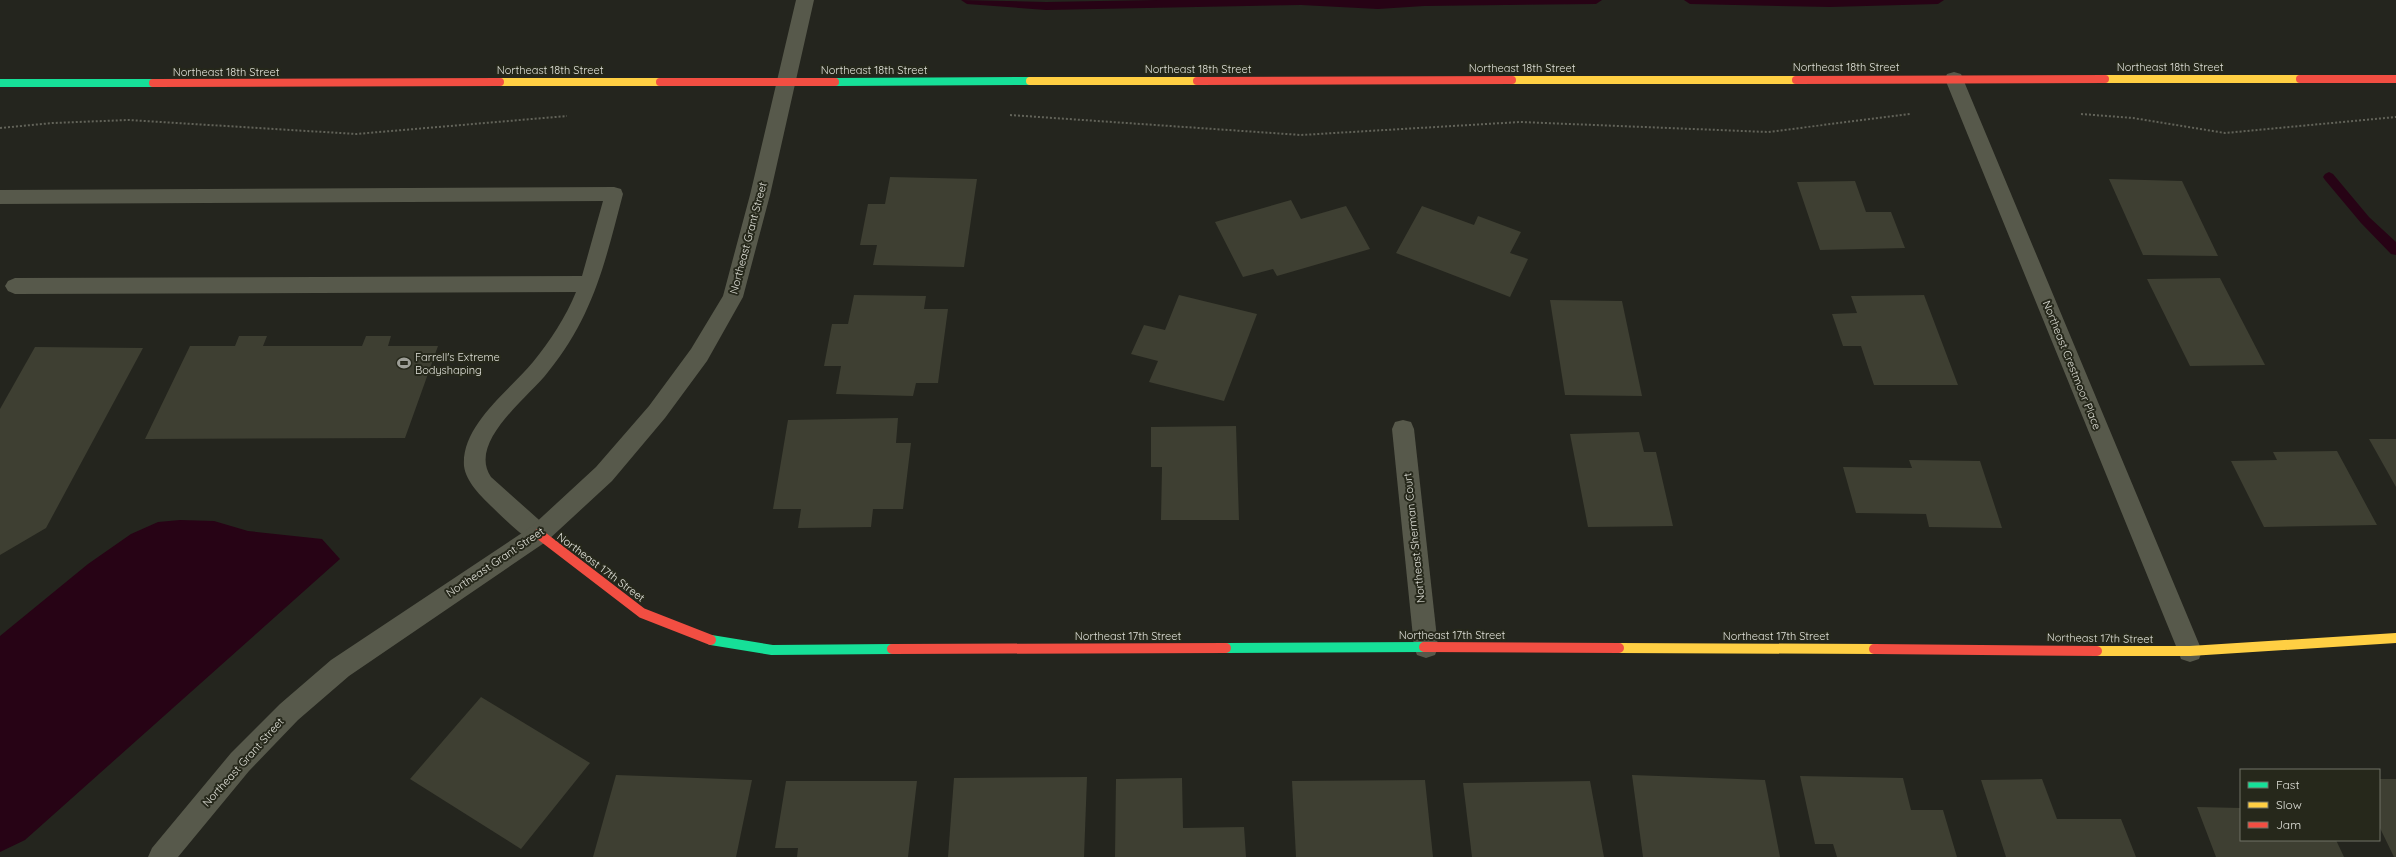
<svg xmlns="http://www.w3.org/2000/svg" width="2396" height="857" font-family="Quicksand,sans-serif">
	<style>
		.water { fill: #270315 }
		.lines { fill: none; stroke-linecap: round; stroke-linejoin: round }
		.stream { fill: #270315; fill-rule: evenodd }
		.building { fill: #3e3f32 }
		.path { stroke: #626359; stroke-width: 2; stroke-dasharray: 2 2; stroke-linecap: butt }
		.lane { fill: #57594b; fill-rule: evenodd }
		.street { fill: #57594b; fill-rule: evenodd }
		.fast-far1 { stroke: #16e098; stroke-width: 8 }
		.fast { stroke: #16e098; stroke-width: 10 }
		.slow-far1 { stroke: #ffcf43; stroke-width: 8 }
		.slow { stroke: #ffcf43; stroke-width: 10 }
		.jam-far1 { stroke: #f24e42; stroke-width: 8 }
		.jam { stroke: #f24e42; stroke-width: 10 }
		.labels { text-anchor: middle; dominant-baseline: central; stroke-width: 4; stroke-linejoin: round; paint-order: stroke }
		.street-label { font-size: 11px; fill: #e0e1d9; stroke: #26281b }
		.poi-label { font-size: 11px; fill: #e0e1d9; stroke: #26281b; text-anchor: start }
	</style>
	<rect width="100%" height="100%" fill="#24251e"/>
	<path class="water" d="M180 520 214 521 248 531 322 539 340 559 25 840 0 852V636L88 564 131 534 158 522Z"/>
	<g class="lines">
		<g class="stream">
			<path d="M961 0 1046 2 1157 0H1602L1596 4 1424 6 1378 9 1301 5 1046 10 967 4Z"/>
			<path d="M1684 0H1944L1938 4 1830 7 1690 4Z"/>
			<path d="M2329 172 2333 174 2369 217 2396 242V255L2391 254 2361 223 2325 180 2323 177 2325 174Z"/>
		</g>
	</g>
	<g class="building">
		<path d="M890 177 977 179 964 267 873 265 877 245H860L868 204H885Z"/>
		<path d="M2109 179 2182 181 2218 256 2143 255Z"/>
		<path d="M1855 181 1866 212H1891L1905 248 1820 250 1797 182Z"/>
		<path d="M1291 200 1301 219 1346 206 1370 249 1277 276 1273 269 1243 277 1215 222Z"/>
		<path d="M1422 206 1474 225 1478 216 1521 232 1510 253 1528 259 1510 297 1396 253Z"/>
		<path d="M2220 278 2265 365 2190 366 2147 279Z"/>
		<path d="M854 295 926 296 924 309H948L938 383H916L913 396 836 394 841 366H824L832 324H848Z"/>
		<path d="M1179 295 1257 314 1224 401 1149 382 1158 361 1131 354 1144 325 1165 330Z"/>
		<path d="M1924 295 1958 385H1874L1861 346H1843L1832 314 1857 313 1851 296Z"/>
		<path d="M1550 300 1622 301 1642 396 1565 395Z"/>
		<path d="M239 336H267L263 346H362L366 336H391L388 346H438L405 438 145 439 190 346H235Z"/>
		<path d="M35 347 143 348 46 528 0 555V409Z"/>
		<path d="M898 418 896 443H911L903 509H873L871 527 798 528 801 509H773L788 420Z"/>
		<path d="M1236 426 1239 520H1161L1162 467H1151V427Z"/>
		<path d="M1639 432 1644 452H1656L1673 526 1588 527 1570 434Z"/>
		<path d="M2369 439H2396V487Z"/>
		<path d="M2337 451 2377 525 2264 527 2231 461 2277 460 2273 452Z"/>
		<path d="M1909 460 1980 461 2002 528 1929 527 1926 514 1856 513 1843 467 1912 468Z"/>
		<path d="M481 697 590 763 521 849 410 779Z"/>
		<path d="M616 775 752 780 736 857H593Z"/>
		<path d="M1632 775 1765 780 1780 857H1643Z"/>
		<path d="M1800 776 1903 778 1911 810H1943L1957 857H1837L1833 844H1815Z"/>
		<path d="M1087 777 1084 857H948L954 778Z"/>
		<path d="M1182 778 1183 828 1244 827 1246 857H1115L1116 779Z"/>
		<path d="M2042 779 2057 819H2121L2136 857H2006L1981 780Z"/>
		<path d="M2379 779H2396V857H2394L2379 826Z"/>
		<path d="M1425 780 1433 857H1296L1292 781Z"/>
		<path d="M786 781H917L908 857H797L798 848H775Z"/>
		<path d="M1590 781 1604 857H1472L1463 783Z"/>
		<path d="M2197 807 2241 808V840H2336L2344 857H2216Z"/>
	</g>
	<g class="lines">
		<g class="path">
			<path d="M2081 114 2133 118 2225 133 2396 117"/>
			<path d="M1010 115 1301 135 1520 122 1768 132 1910 114"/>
			<path d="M0 128 53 123 128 120 356 134 567 116"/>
		</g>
		<path class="lane" d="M614 187 621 189 623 194C605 262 594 315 548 372 529 397 467 442 491 477L547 527 550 534 547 541 539 544C521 537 505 519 491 506 481 496 466 482 464 466 461 425 510 390 533 362 550 341 566 317 576 292L15 294 8 291 5 286 8 281 15 278 582 276 603 201 0 204V190Z"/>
		<g class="street">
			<path d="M796 0H814L770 195 743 297 707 361 665 418 612 481 547 541 349 676 298 720 249 771 178 857H148L152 848 231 753 280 704 331 660 531 527 596 467 649 406 691 349 723 296 750 195Z"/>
			<path d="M1954 72 1961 74 1963 79 2202 651 2199 659 2190 662 2181 659 2178 651 1945 79 1947 74Z"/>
			<path d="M1403 420 1411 422 1414 429 1438 647 1435 655 1426 658 1417 655 1414 647 1392 429 1395 422Z"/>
		</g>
		<g class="fast-far1">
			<path d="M835 82 1030 81"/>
			<path d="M0 83H153"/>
		</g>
		<g class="fast">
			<path d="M711 640 772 650 892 649"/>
			<path d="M1226 648 1424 647"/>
		</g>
		<g class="slow-far1">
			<path d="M2105 79H2300"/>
			<path d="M1512 80H1796"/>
			<path d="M1030 81H1197"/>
			<path d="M500 82H660"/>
		</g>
		<g class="slow">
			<path d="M1619 648 1874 649"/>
			<path d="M2097 651H2190L2396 638"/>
		</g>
		<g class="jam-far1">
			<path d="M2300 79H2396"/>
			<path d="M1796 80 2105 79"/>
			<path d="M1197 81 1512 80"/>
			<path d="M660 82H835"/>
			<path d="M153 83 500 82"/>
		</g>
		<g class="jam">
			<path d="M539 534 642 613 711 640"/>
			<path d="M1424 647 1619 648"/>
			<path d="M892 649 1226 648"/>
			<path d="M1874 649 2097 651"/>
		</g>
	</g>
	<defs>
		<g id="stadium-bare" transform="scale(1.08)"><path d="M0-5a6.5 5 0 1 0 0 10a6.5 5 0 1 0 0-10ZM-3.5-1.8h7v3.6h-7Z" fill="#9e9f98" stroke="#26281b" stroke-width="2.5" paint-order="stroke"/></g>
	</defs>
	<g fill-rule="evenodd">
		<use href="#stadium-bare" x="404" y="363"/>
	</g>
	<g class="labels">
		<g class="street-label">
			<text x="1846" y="67">Northeast 18th Street</text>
			<text x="2170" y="67">Northeast 18th Street</text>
			<text x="1522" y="68">Northeast 18th Street</text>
			<text x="1198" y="69">Northeast 18th Street</text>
			<text x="550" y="70">Northeast 18th Street</text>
			<text x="874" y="70">Northeast 18th Street</text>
			<text x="226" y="72">Northeast 18th Street</text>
			<text transform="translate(748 238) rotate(-75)">Northeast Grant Street</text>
			<text transform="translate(2072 365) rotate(68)">Northeast Crestmoor Place</text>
			<text transform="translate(1414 538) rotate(-96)">Northeast Sherman Court</text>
			<text transform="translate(495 562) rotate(-34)">Northeast Grant Street</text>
			<text transform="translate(601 567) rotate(37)">Northeast 17th Street</text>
			<text x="1452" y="635">Northeast 17th Street</text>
			<text x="1128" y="636">Northeast 17th Street</text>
			<text x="1776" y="636">Northeast 17th Street</text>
			<text transform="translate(2100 638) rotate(1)">Northeast 17th Street</text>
			<text transform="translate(243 762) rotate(-48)">Northeast Grant Street</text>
		</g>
		<g class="poi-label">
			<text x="415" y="357">Farrell's Extreme<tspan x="415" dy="13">Bodyshaping</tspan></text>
		</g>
	</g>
	<rect x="2240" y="769" width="140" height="72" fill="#26281b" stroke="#707267"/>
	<rect x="2248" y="782" width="20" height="6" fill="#16e098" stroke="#707267"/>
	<text x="2276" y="789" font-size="12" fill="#e0e1d9">Fast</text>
	<rect x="2248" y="802" width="20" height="6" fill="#ffcf43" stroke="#707267"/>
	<text x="2276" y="809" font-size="12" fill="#e0e1d9">Slow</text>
	<rect x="2248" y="822" width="20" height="6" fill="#f24e42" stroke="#707267"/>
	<text x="2276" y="829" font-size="12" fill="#e0e1d9">Jam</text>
</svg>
